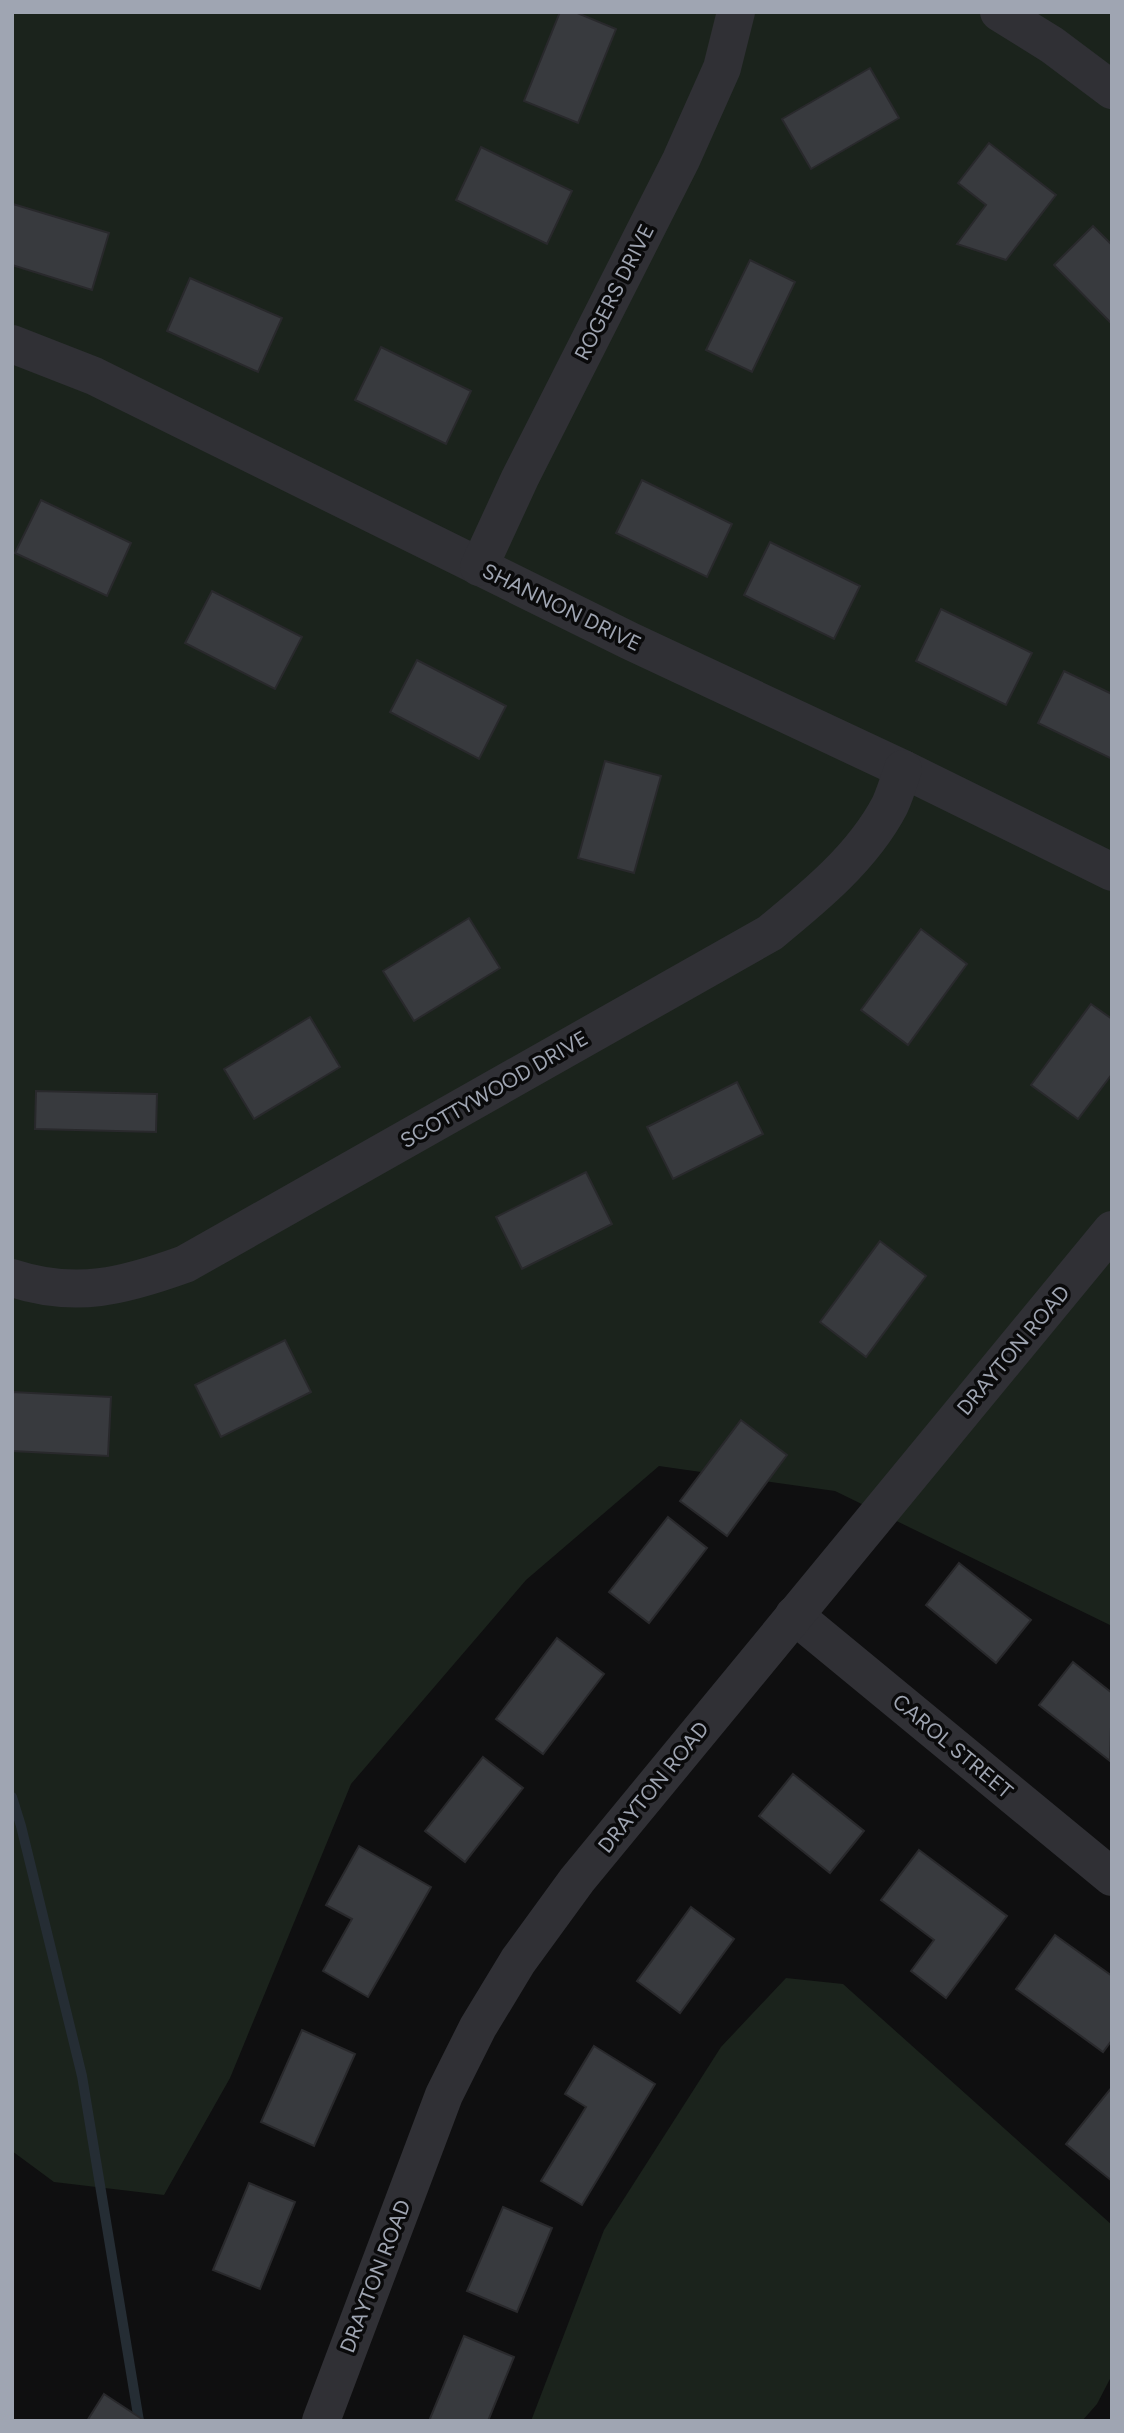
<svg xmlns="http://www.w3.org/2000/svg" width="1124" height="2433" font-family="Figtree,sans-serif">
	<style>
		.green { fill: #1b231c }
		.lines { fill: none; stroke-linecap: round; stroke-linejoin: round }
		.stream { stroke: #252d34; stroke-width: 10 }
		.building { fill: #383a3e; stroke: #29292c; stroke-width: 2 }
		.minor { stroke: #303035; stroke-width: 38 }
		.labels { text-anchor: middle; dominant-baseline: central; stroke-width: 7; stroke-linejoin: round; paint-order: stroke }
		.street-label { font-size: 21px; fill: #9fa5b2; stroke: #0a0a0b }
	</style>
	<rect width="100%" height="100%" fill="#0f0f10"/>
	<g class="green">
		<path d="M12 12H1112V1626L835 1491 659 1466 526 1580 351 1784 230 2078 164 2195 54 2182 12 2151Z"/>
		<path d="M786 1978 843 1984 1112 2225V2375L1097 2404 1082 2421H531L604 2230 721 2047Z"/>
	</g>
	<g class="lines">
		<path class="stream" d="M12 1797 21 1826 82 2076 139 2421"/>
	</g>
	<g class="building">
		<path d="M560 12H575L616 29 578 123 524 101Z"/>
		<path d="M870 68 899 118 811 169 782 119Z"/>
		<path d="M989 143 1056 195 1006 260 957 244 986 205 958 183Z"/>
		<path d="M481 147 572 191 547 244 456 200Z"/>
		<path d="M13 204 109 233 92 290 12 265Z"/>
		<path d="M1093 226 1112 245V324L1054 265Z"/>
		<path d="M750 260 795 282 752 372 706 350Z"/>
		<path d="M190 278 282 318 258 372 167 331Z"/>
		<path d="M381 347 471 391 446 444 355 400Z"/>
		<path d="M642 480 732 524 707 577 616 533Z"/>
		<path d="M41 500 131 543 107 596 15 553Z"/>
		<path d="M770 542 860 586 834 639 744 595Z"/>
		<path d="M212 591 302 637 275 689 185 643Z"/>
		<path d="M941 609 1032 653 1006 705 916 661Z"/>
		<path d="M417 660 506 706 479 759 390 712Z"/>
		<path d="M1064 671 1112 694V759L1038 723Z"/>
		<path d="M605 761 661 776 634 873 578 858Z"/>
		<path d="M469 918 500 968 414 1021 383 971Z"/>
		<path d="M921 929 967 964 908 1045 861 1010Z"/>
		<path d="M1091 1004 1112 1019V1074L1078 1119 1031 1085Z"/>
		<path d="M310 1017 340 1067 254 1119 224 1069Z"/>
		<path d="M737 1082 763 1134 673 1179 647 1127Z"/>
		<path d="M36 1091 157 1094 156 1132 35 1129Z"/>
		<path d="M586 1172 612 1224 522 1269 496 1217Z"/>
		<path d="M880 1241 926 1276 866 1357 820 1322Z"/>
		<path d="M285 1340 311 1392 221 1437 195 1385Z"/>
		<path d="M12 1392 111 1397 108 1456 12 1451Z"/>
		<path d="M741 1420 787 1455 727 1536 680 1501Z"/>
		<path d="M668 1517 707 1548 649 1623 609 1592Z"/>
		<path d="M959 1563 1031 1620 996 1663 926 1605Z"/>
		<path d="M557 1638 604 1674 543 1754 496 1719Z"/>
		<path d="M1073 1662 1112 1693 1110 1761 1039 1705Z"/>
		<path d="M483 1757 523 1788 465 1862 425 1831Z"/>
		<path d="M793 1774 864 1831 830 1873 759 1816Z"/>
		<path d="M359 1846 431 1887 368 1997 323 1971 352 1919 326 1905Z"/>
		<path d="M919 1850 1007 1916 946 1998 911 1971 934 1940 881 1900Z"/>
		<path d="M691 1907 734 1939 680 2013 637 1981Z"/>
		<path d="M1055 1935 1112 1976V2040L1103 2052 1016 1989Z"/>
		<path d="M302 2030 355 2054 314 2146 261 2122Z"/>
		<path d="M594 2046 655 2084 582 2205 541 2181 586 2107 565 2094Z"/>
		<path d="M1112 2087V2181L1066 2144Z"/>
		<path d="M249 2183 295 2202 260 2289 213 2270Z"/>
		<path d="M503 2207 552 2228 517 2312 467 2291Z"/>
		<path d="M464 2336 514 2357 488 2421H429Z"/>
		<path d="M104 2394 145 2421H87Z"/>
	</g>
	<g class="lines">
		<g class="minor">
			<path d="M999 12 1052 45 1112 90"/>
			<path d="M12 344 94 376 630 641 903 769 1112 872"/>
			<path d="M479 567 520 478 681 160 722 68 736 12"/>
			<path d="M12 1278C76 1299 124 1286 185 1264L770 933C814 897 863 857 890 805 895 794 899 781 903 769"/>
			<path d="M794 1615 1112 1877"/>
			<path d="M321 2421 444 2095 478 2027 518 1961 577 1880 1112 1230"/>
		</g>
	</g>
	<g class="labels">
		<g class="street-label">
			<text transform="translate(614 292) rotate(-63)">ROGERS DRIVE</text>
			<text transform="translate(562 607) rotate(26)">SHANNON DRIVE</text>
			<text transform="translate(494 1089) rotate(-30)">SCOTTYWOOD DRIVE</text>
			<text transform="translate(1013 1350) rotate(-50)">DRAYTON ROAD</text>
			<text transform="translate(953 1746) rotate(40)">CAROL STREET</text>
			<text transform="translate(653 1787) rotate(-51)">DRAYTON ROAD</text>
			<text transform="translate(375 2276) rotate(-69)">DRAYTON ROAD</text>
		</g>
	</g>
	<rect width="1124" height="2433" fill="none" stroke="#9fa5b2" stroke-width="28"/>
</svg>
